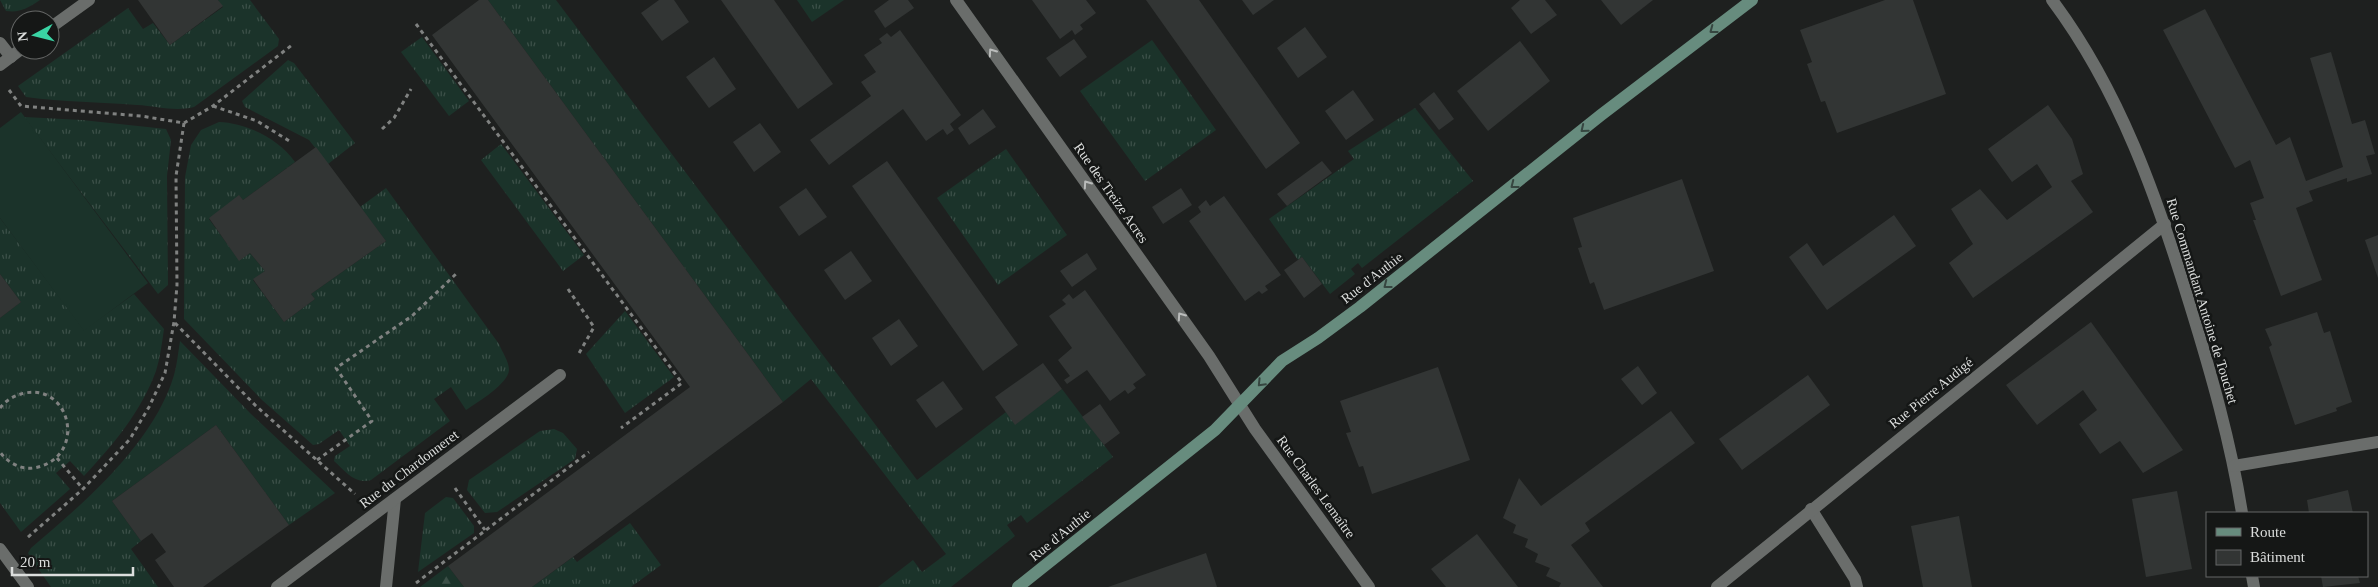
<svg xmlns="http://www.w3.org/2000/svg" width="2378" height="587" font-family="'Times New Roman',serif">
	<style>
		.grass { fill: url(#grass-tufts) }
		.forest { fill: url(#forest-firs) }
		.garden { fill: #1b332a }
		.building { fill: #323534 }
		.lines { fill: none; stroke-linecap: round; stroke-linejoin: round }
		.path { stroke: #808281; stroke-width: 3; stroke-dasharray: 4 4; stroke-linecap: butt }
		.lane { stroke: #6a6d6b; stroke-width: 12 }
		.street { stroke: #6a6d6b; stroke-width: 12 }
		.secondary { stroke: #678c7e; stroke-width: 12 }
		.oneway { stroke: #364640 }
		.oneway2 { stroke: #babcbb }
		.labels { text-anchor: middle; dominant-baseline: central; stroke-width: 5; stroke-linejoin: round; paint-order: stroke }
		.street-label { font-size: 14px; fill: #dcdedd; stroke: #151716 }
	</style>
	<defs>
		<pattern id="grass-tufts" width="24" height="20" patternUnits="userSpaceOnUse" patternTransform="scale(1.25)"><rect width="24" height="20" fill="#1b332a"/><path d="M3 7l-1-3M5 7V3M7 7l1-3M15 17l-1-3M17 17v-4M19 17l1-3" fill="none" stroke="#3c5048"/></pattern>
		<pattern id="forest-firs" width="22" height="20" patternUnits="userSpaceOnUse" patternTransform="scale(1.25)"><rect width="22" height="20" fill="#1b332a"/><path d="M5 1l3.5 6h-7zM16 11l3.5 6h-7z" fill="#3c5048"/></pattern>
	</defs>
	<rect width="100%" height="100%" fill="#1e201f"/>
	<g class="grass">
		<path d="M0 0H40C28 8 20 13 6 11Z"/>
		<path d="M218 0H250L279 39 278 46 194 107C175 112 157 106 137 105 100 102 63 102 26 97L18 86 128 8 143 29 153 23 170 45 223 7Z"/>
		<path d="M488 0H556L917 480 1006 412 1015 424 1062 389 1113 457 1027 523 1021 515 1007 525 1015 536 951 587H878L913 560 922 572 946 554 811 379 783 402Z"/>
		<path d="M797 0H844L812 22Z"/>
		<path d="M422 37 469 101 449 116 401 52Z"/>
		<path d="M1152 40 1216 130 1145 181 1080 91Z"/>
		<path d="M288 60 294 63 355 143 328 164 309 140 245 107 242 101Z"/>
		<path d="M1415 108 1473 181 1362 268 1358 263 1351 269 1355 274 1330 294 1302 257 1298 260 1269 219 1354 159 1348 151Z"/>
		<path d="M24 117 82 120 166 129 171 140 167 176 168 285 158 294Z"/>
		<path d="M219 122C247 123 279 139 295 162L243 200 239 196 209 219 239 260 250 253 265 271 253 280 284 322 315 299 311 294 386 241 360 207 386 188 499 344C502 352 509 361 509 370 508 384 478 402 466 410L451 387 434 399 450 421 371 480C355 485 345 471 334 461L335 456 350 446 339 430 319 444 313 445 262 400 184 319 185 177 191 145 201 130Z"/>
		<path d="M501 144 584 255 563 271 481 160Z"/>
		<path d="M1006 149 1067 235 998 285 937 198Z"/>
		<path d="M0 218 84 330 134 294 164 329C162 343 160 358 156 371 141 412 113 445 84 476L70 461 56 473 70 489 21 532 0 503V318L21 302 0 274Z"/>
		<path d="M625 311 674 377 625 413 586 354Z"/>
		<path d="M180 341 250 413 335 493 289 525 216 425 112 501 141 541 131 549 158 587H51L30 557 28 553 31 548C84 503 154 443 174 375 177 365 178 353 180 341Z"/>
		<path d="M554 429 563 433 577 449 575 459 497 512 485 513 467 490 469 480 540 431Z"/>
		<path d="M446 497 453 498 474 526V533L418 572 425 513Z"/>
		<path d="M630 523 661 565 631 587H532L573 557 577 562Z"/>
	</g>
	<path class="forest" d="M448 566 464 587H420Z"/>
	<path class="garden" d="M21 112 148 283 84 331 0 218V128Z"/>
	<g class="building">
		<path d="M138 0H218L223 6 170 45Z"/>
		<path d="M479 0H488L783 402 532 587H464L448 566 690 387 432 35Z"/>
		<path d="M659 0H674L689 22 662 41 641 13Z"/>
		<path d="M721 0H774L833 84 798 109Z"/>
		<path d="M889 0H908L914 8 885 28 874 11Z"/>
		<path d="M1032 0H1086L1096 13 1080 25 1083 29 1075 35 1072 30 1060 39Z"/>
		<path d="M1146 0H1199L1300 143 1266 169Z"/>
		<path d="M1242 0H1274L1253 15Z"/>
		<path d="M1520 0H1545L1557 15 1531 34 1511 8Z"/>
		<path d="M1601 0H1653L1621 25Z"/>
		<path d="M1885 0H1913L1946 94 1837 133 1825 101 1821 102 1807 64 1812 62 1800 30Z"/>
		<path d="M2205 9 2276 145 2290 137 2306 181 2343 167 2310 58 2331 52 2352 124 2365 120 2375 154 2366 156 2372 174 2347 182V178L2309 191 2313 201 2296 208 2322 280 2281 296 2253 220H2256L2250 203 2264 198 2250 160 2235 168 2163 30Z"/>
		<path d="M1305 27 1327 57 1298 78 1277 48Z"/>
		<path d="M900 30 961 115 950 124 954 130 947 135 943 129 926 141 903 109 829 165 810 140 871 96 861 82 876 72 864 55 882 43 879 39 887 33 891 37Z"/>
		<path d="M1074 39 1087 57 1060 77 1046 58Z"/>
		<path d="M1520 41 1550 81 1488 131 1457 91Z"/>
		<path d="M714 57 736 89 709 108 686 77Z"/>
		<path d="M1353 90 1374 120 1346 140 1325 111Z"/>
		<path d="M1434 92 1454 119 1439 130 1419 104Z"/>
		<path d="M2048 105 2072 139 2083 174 2071 181 2093 212 1973 298 1949 263 1973 244 1951 209 1980 189 2007 220 2052 187 2037 164 2012 182 1988 149Z"/>
		<path d="M983 109 996 127 969 145 958 128Z"/>
		<path d="M760 123 781 152 754 172 733 142Z"/>
		<path d="M316 147 386 241 311 294 315 299 284 322 253 279 265 271 250 253 239 261 209 218 239 195 243 200Z"/>
		<path d="M887 161 1018 345 983 371 852 186Z"/>
		<path d="M1322 161 1332 173 1287 206 1277 194Z"/>
		<path d="M1682 179 1714 271 1604 310 1594 282 1590 284 1578 248 1582 247 1573 218Z"/>
		<path d="M806 188 827 217 799 236 779 207Z"/>
		<path d="M1181 188 1192 205 1163 224 1152 207Z"/>
		<path d="M1224 196 1281 275 1265 286 1268 290 1262 294 1259 291 1245 301 1189 221 1201 212 1198 207 1206 200 1210 206Z"/>
		<path d="M1894 215 1916 246 1827 310 1789 257 1807 243 1823 266Z"/>
		<path d="M2378 235V278L2365 240Z"/>
		<path d="M851 251 872 281 845 300 824 270Z"/>
		<path d="M1087 253 1097 269 1072 287 1060 271Z"/>
		<path d="M1302 257 1322 284 1304 298 1284 270Z"/>
		<path d="M0 274 21 302 0 318Z"/>
		<path d="M1085 290 1146 375 1133 384 1136 388 1128 394 1125 390 1110 401 1087 370 1067 384 1064 380 1070 376 1058 360 1072 348 1049 316 1066 304 1062 300 1069 294 1073 299Z"/>
		<path d="M2317 312 2324 333 2330 331 2352 402 2336 408 2337 411 2295 425 2269 347 2272 345 2265 329Z"/>
		<path d="M899 319 918 346 891 366 872 338Z"/>
		<path d="M2091 322 2183 450 2143 473 2120 441 2100 454 2079 424 2097 410 2083 390 2037 425 2006 385Z"/>
		<path d="M1043 363 1062 389 1015 425 995 397Z"/>
		<path d="M1638 366 1657 393 1642 405 1621 379Z"/>
		<path d="M1438 367 1470 460 1372 494 1363 466 1359 467 1346 433 1351 432 1340 401Z"/>
		<path d="M1808 375 1830 405 1742 470 1719 439Z"/>
		<path d="M943 381 963 409 936 428 916 400Z"/>
		<path d="M1100 404 1120 433 1104 445 1082 417Z"/>
		<path d="M1671 411 1695 443 1585 523 1590 531 1571 545 1603 587H1559L1561 583 1546 576 1550 568 1535 562 1538 554 1525 547 1528 539 1513 533 1516 525 1503 518 1519 478 1541 506Z"/>
		<path d="M216 425 289 525 203 587H174L155 560 166 552 152 533 141 541 112 501Z"/>
		<path d="M2348 490 2353 513H2309L2307 500Z"/>
		<path d="M2177 491 2192 569 2146 577 2132 499Z"/>
		<path d="M1959 516 1972 587H1923L1911 526Z"/>
		<path d="M1477 534 1518 587H1446L1431 569Z"/>
		<path d="M1206 553 1217 587H1108Z"/>
		<path d="M2321 576H2358L2360 583 2323 587Z"/>
	</g>
	<g class="lines">
		<g class="path">
			<path d="M416 24 682 383 621 428"/>
			<path d="M9 90 21 106 141 116 184 123 176 176 177 285 174 322 165 373 149 407 130 439 83 489 27 538"/>
			<path d="M213 106 257 121 291 142"/>
			<path d="M184 123 213 106 292 45"/>
			<path d="M382 129 394 118 411 89"/>
			<path d="M568 289 594 327 578 355"/>
			<path d="M175 323 256 406 355 494"/>
			<path d="M0 408C6 400 15 395 25 393 73 384 87 460 33 468 21 470 7 462 0 452"/>
			<path d="M57 458 83 489"/>
			<path d="M317 460 372 421 336 368 412 316 457 273"/>
			<path d="M455 488 485 530"/>
			<path d="M416 583 589 452"/>
		</g>
		<path class="lane" d="M386 587 395 499"/>
		<g class="street">
			<path d="M956 0 1209 356 1255 429 1369 587"/>
			<path d="M2052 0C2120 91 2157 197 2190 305 2211 373 2231 443 2242 513"/>
			<path d="M50 28 89 0"/>
			<path d="M0 43 11 57"/>
			<path d="M0 65 20 50"/>
			<path d="M2234 466 2378 442"/>
			<path d="M1811 509 1855 579 1857 587"/>
			<path d="M0 549 28 587"/>
			<path d="M2252 576 2254 587"/>
			<path d="M277 587 560 375"/>
			<path d="M1717 587 2165 224"/>
		</g>
		<path class="secondary" d="M1018 587 1215 430 1282 361 1318 338 1360 307 1601 115 1752 0"/>
	</g>
	<defs><path id="oneway-chevron" d="M-2-3.5L2.5 0L-2 3.5" fill="none" stroke-width="1.6" stroke-linecap="round" stroke-linejoin="round" transform="scale(1.25)"/></defs>
	<g class="oneway">
		<use href="#oneway-chevron" transform="translate(1713 30) rotate(143)"/>
		<use href="#oneway-chevron" transform="translate(1584 129) rotate(141)"/>
		<use href="#oneway-chevron" transform="translate(1514 185) rotate(142)"/>
		<use href="#oneway-chevron" transform="translate(1387 285) rotate(142)"/>
		<use href="#oneway-chevron" transform="translate(1261 383) rotate(134)"/>
	</g>
	<g class="oneway2">
		<use href="#oneway-chevron" transform="translate(992 52) rotate(-125)"/>
		<use href="#oneway-chevron" transform="translate(1087 184) rotate(-125)"/>
		<use href="#oneway-chevron" transform="translate(1181 316) rotate(-125)"/>
	</g>
	<g class="labels">
		<g class="street-label">
			<text transform="translate(1111 193) rotate(55)">Rue des Treize Acres</text>
			<text transform="translate(1372 278) rotate(-38)">Rue d'Authie</text>
			<text transform="translate(2202 301) rotate(73)">Rue Commandant Antoine de Touchet</text>
			<text transform="translate(1931 393) rotate(-39)">Rue Pierre Audigé</text>
			<text transform="translate(409 469) rotate(-37)">Rue du Chardonneret</text>
			<text transform="translate(1316 487) rotate(54)">Rue Charles Lemaître</text>
			<text transform="translate(1060 535) rotate(-39)">Rue d'Authie</text>
		</g>
	</g>
	<rect x="2206" y="512" width="162" height="65" fill="#151716" stroke="#656766"/>
	<rect x="2216" y="528" width="25" height="8" fill="#678c7e" stroke="#656766"/>
	<text x="2250" y="537" font-size="15" fill="#dcdedd">Route</text>
	<rect x="2216" y="550" width="25" height="15" fill="#323534" stroke="#656766"/>
	<text x="2250" y="562" font-size="15" fill="#dcdedd">Bâtiment</text>
	<g transform="translate(35 35) rotate(263)"><circle r="24" fill="#151716" stroke="#656766"/>
	<path d="M0-4L9 19L0 12L-9 19Z" fill="#3ad4a4"/>
	<text y="-8" font-size="14" font-weight="bold" text-anchor="middle" fill="#dcdedd">N</text>
	</g>
	<path d="M12 567v8h121v-8" fill="none" stroke="#dcdedd" stroke-width="2.5"/>
	<text x="20" y="567" font-size="15" fill="#dcdedd" stroke="#151716" stroke-width="4" paint-order="stroke">20 m</text>
</svg>
